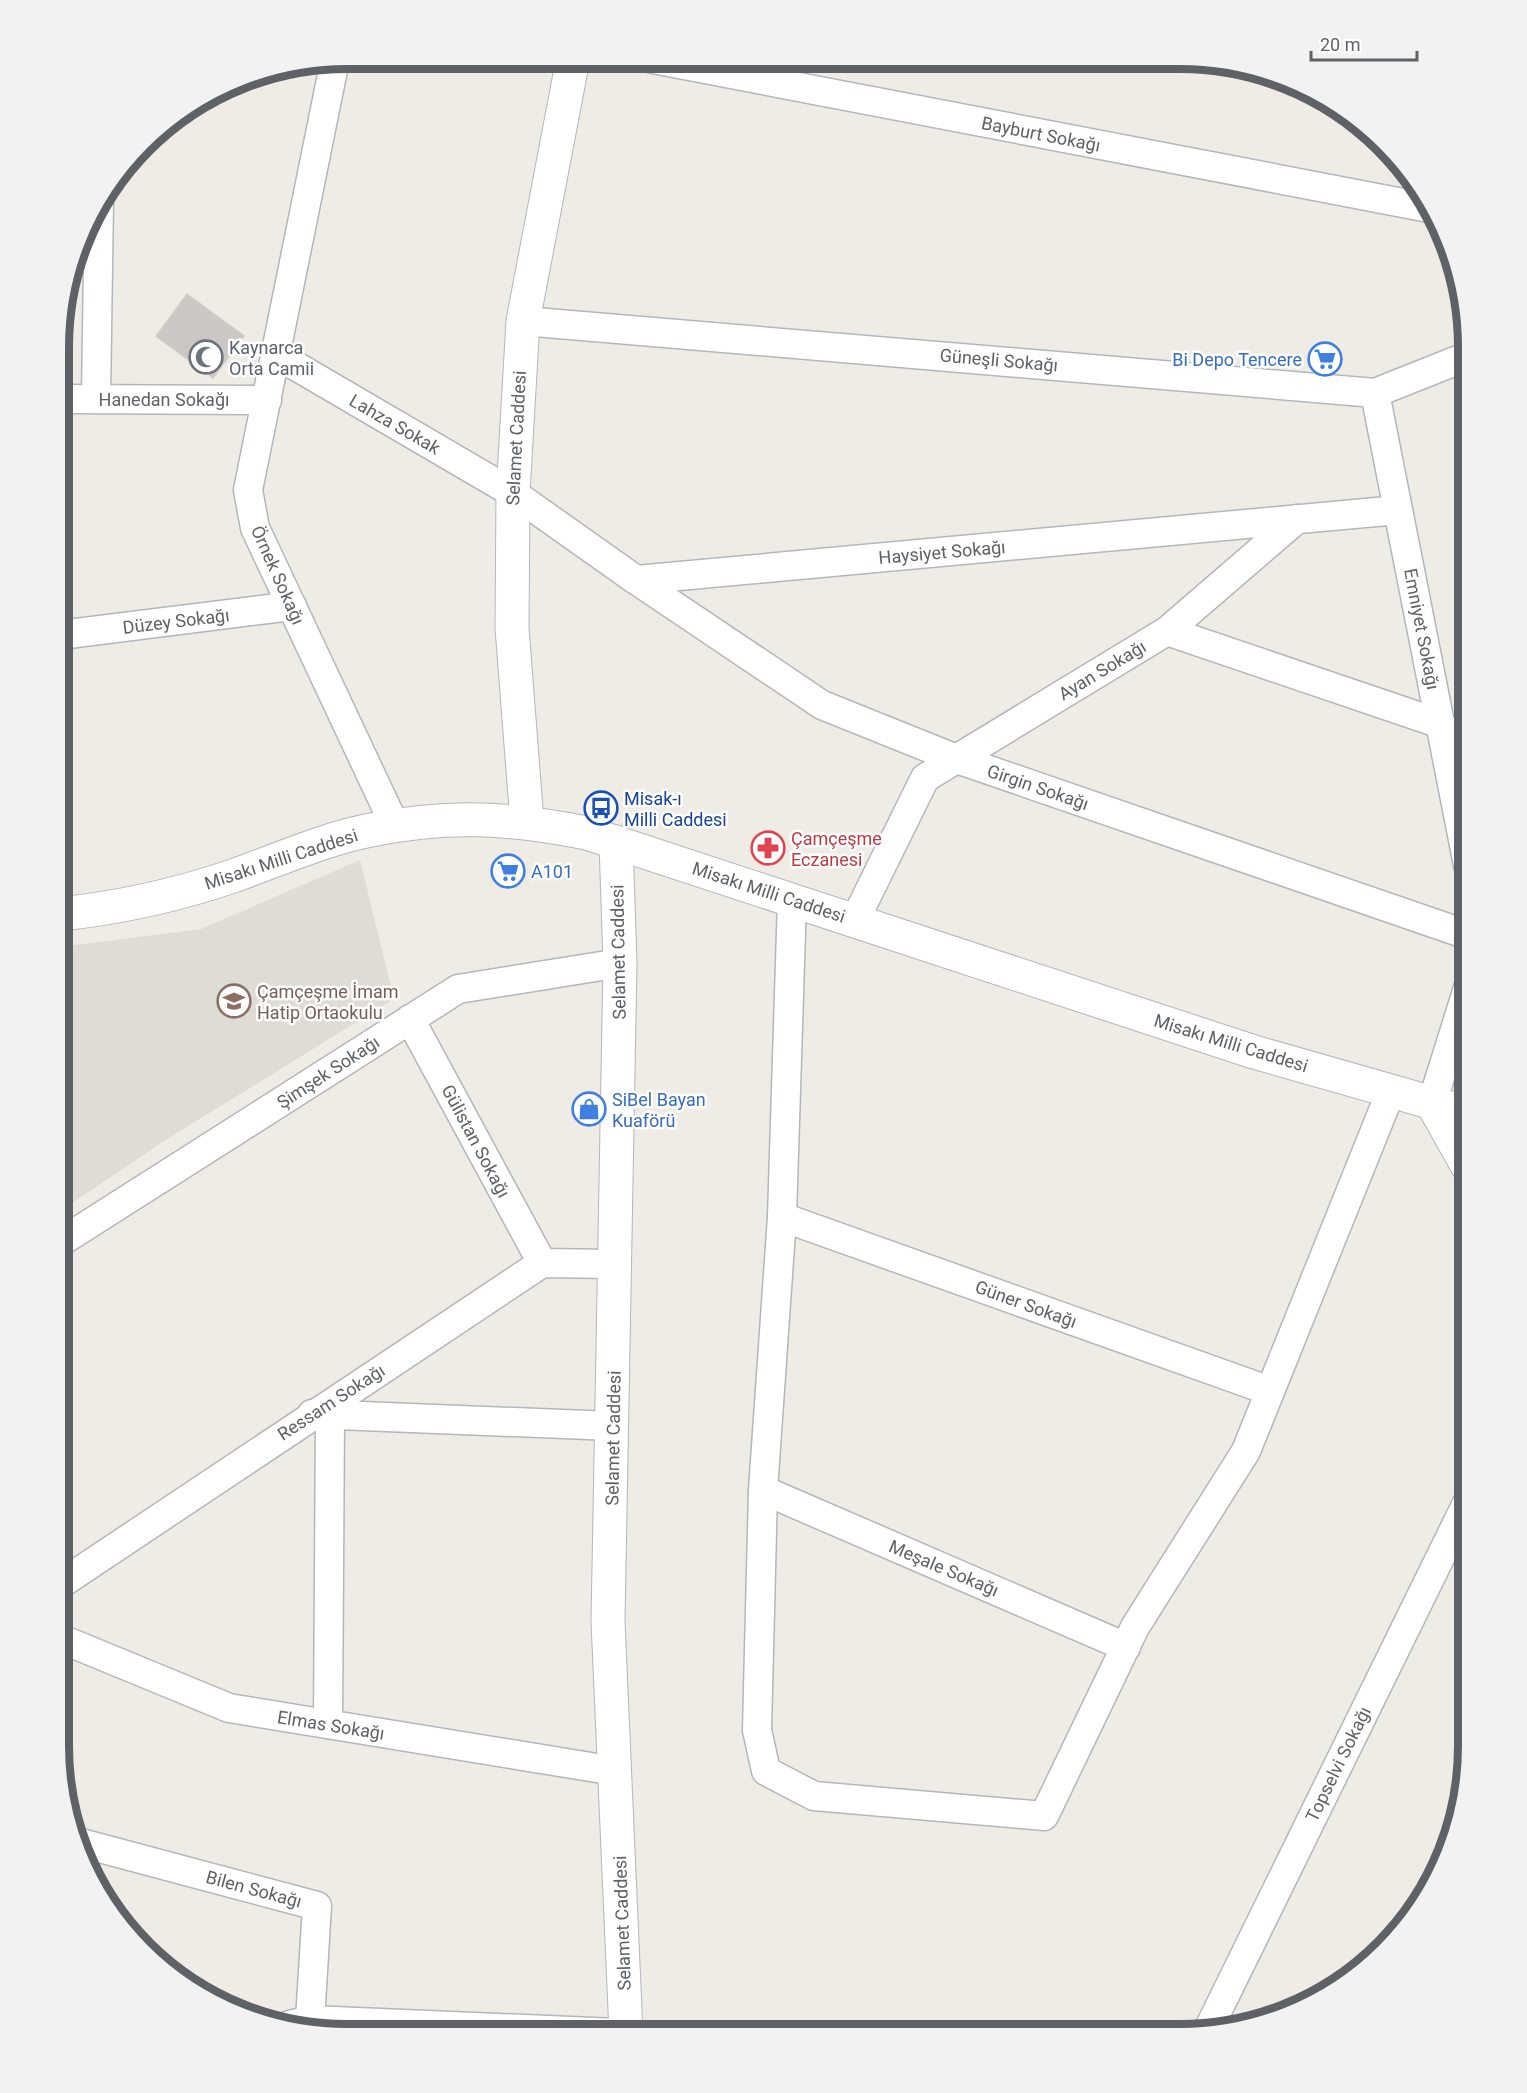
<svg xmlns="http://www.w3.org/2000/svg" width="1527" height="2093" font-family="Roboto,sans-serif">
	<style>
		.education { fill: #dfdbd5 }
		.building { fill: #cbc7c4; stroke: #d3cec5; stroke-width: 1.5 }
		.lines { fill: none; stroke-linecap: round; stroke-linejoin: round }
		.street-casing { stroke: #b3b7ba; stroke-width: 31 }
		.secondary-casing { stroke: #b3b6ba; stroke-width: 35 }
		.street { stroke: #fff; stroke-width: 28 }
		.secondary { stroke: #fff; stroke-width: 33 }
		.labels { text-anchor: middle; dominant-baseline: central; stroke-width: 5; stroke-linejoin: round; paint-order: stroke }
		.street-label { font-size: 18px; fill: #5e6266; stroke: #fff }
		.worship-label { font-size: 18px; fill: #5b616d; stroke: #fff; text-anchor: start }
		.shop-label { font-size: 18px; fill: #366cbe; stroke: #fff; text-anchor: start }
		.transit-label { font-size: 18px; fill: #164399; stroke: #fff; text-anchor: start }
		.health-label { font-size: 18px; fill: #be3a42; stroke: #fff; text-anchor: start }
		.education-label { font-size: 18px; fill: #785e54; stroke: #fff; text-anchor: start }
		.rim { fill: none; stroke: #5e6266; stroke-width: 8 }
	</style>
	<rect width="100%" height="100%" fill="#efece6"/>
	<path class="education" d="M360 860 394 999 161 1143 59 1212 60 947 201 929Z"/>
	<path class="building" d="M187 294 244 336 213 378 156 336Z"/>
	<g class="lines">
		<g class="street-casing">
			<g id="street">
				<path d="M653 59 1429 208"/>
				<path d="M335 60 248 490 255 528 395 826"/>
				<path d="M523 321 1375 393 1468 356"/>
				<path d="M277 355 513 493 636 580 1398 510"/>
				<path d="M1375 393 1468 865"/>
				<path d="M96 398 99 200"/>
				<path d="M61 399 267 400"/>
				<path d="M636 580 822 705 954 758 1468 935"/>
				<path d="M1167 631 1297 519"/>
				<path d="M60 635 292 606"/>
				<path d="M792 899 782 1217 763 1490 757 1730 766 1771 814 1796 1044 1816 1135 1627 1246 1451 1391 1091"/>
				<path d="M855 920 925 778 1167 631 1441 724"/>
				<path d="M410 1019 542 1263"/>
				<path d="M1432 1103 1468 988"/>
				<path d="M782 1217 1270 1391"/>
				<path d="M59 1243 458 989 620 963"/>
				<path d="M312 1414 613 1426"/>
				<path d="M763 1490 1126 1647"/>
				<path d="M59 1585 542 1263 616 1264"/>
				<path d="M59 1638 229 1708 615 1771"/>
				<path d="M328 1724 330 1415"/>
				<path d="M81 1843 317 1906 310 2020"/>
				<path d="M289 2025 310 2020 617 2033"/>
				<path d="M1209 2028 1468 1501"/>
			</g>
		</g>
		<g class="secondary-casing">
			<g id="secondary">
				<path d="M527 822 512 628 513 493 523 321 573 59"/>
				<path d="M616 842 620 963 608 1621 626 2033"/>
				<path d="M60 914C119 908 177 895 233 876 278 860 324 839 371 830 449 814 510 818 587 833L1254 1052 1468 1113"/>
				<path d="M1432 1103 1468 1167"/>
			</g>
		</g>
		<use href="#street" class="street"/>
		<use href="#secondary" class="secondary"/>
	</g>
	<defs>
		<g id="mosque-ring" transform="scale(1.725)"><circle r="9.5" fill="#fff" stroke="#6b7280" stroke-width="1.5"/><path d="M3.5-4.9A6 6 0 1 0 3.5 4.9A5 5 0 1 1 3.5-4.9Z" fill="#6b7280"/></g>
		<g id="supermarket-ring" transform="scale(1.725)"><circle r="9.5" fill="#fff" stroke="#3f7fe0" stroke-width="1.5"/><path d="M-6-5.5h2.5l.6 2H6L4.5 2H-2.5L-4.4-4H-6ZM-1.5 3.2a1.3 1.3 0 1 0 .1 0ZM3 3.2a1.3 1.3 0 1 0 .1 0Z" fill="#3f7fe0"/></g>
		<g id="bus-ring" transform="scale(1.725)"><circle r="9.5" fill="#fff" stroke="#1a4fb4" stroke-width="1.5"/><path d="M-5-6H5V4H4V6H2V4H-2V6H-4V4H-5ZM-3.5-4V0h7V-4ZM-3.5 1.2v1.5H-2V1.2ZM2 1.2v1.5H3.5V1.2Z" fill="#1a4fb4"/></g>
		<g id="pharmacy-ring" transform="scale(1.725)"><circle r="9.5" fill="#fff" stroke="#e0444e" stroke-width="1.5"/><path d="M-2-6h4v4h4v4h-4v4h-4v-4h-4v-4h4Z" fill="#e0444e"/></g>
		<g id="school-ring" transform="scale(1.725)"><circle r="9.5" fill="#fff" stroke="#8d6e63" stroke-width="1.5"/><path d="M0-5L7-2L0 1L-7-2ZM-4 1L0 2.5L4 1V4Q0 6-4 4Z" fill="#8d6e63"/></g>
		<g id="shop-ring" transform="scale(1.725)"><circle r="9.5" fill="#fff" stroke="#3f7fe0" stroke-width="1.5"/><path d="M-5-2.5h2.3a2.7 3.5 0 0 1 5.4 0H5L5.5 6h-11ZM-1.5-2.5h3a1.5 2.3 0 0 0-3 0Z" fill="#3f7fe0"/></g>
	</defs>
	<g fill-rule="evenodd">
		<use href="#mosque-ring" x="206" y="357"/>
		<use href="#supermarket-ring" x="1325" y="359"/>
		<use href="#bus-ring" x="601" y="808"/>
		<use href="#pharmacy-ring" x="768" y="848"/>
		<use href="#supermarket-ring" x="508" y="871"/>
		<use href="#school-ring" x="234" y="1001"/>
		<use href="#shop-ring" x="589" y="1109"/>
	</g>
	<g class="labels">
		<g class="street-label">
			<text transform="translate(1041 134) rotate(11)">Bayburt Sokağı</text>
			<text transform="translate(999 360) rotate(5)">Güneşli Sokağı</text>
			<text x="164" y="399">Hanedan Sokağı</text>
			<text transform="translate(395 424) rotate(30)">Lahza Sokak</text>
			<text transform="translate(516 438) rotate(-87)">Selamet Caddesi</text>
			<text transform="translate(942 552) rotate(-5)">Haysiyet Sokağı</text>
			<text transform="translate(278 575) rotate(66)">Örnek Sokağı</text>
			<text transform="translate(176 621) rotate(-7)">Düzey Sokağı</text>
			<text transform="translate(1422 629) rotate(79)">Emniyet Sokağı</text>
			<text transform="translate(1102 670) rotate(-31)">Ayan Sokağı</text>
			<text transform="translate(1038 787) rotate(19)">Girgin Sokağı</text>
			<text transform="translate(281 859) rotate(-18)">Misakı Milli Caddesi</text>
			<text transform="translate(769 892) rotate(18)">Misakı Milli Caddesi</text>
			<text transform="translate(618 952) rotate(-91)">Selamet Caddesi</text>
			<text transform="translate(1231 1043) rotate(17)">Misakı Milli Caddesi</text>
			<text transform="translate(328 1072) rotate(-33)">Şimşek Sokağı</text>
			<text transform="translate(476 1141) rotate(62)">Gülistan Sokağı</text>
			<text transform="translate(1026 1304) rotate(20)">Güner Sokağı</text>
			<text transform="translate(331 1402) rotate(-33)">Ressam Sokağı</text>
			<text transform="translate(613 1438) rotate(-89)">Selamet Caddesi</text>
			<text transform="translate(944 1568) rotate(23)">Meşale Sokağı</text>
			<text transform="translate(331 1725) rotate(9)">Elmas Sokağı</text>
			<text transform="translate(1338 1764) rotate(-64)">Topselvi Sokağı</text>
			<text transform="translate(254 1889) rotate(15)">Bilen Sokağı</text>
			<text transform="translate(622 1923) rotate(-92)">Selamet Caddesi</text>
		</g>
		<g class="worship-label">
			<text x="229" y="347">Kaynarca<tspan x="229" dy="21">Orta Camii</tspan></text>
		</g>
		<g class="shop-label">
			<text x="1302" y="359" text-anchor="end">Bi Depo Tencere</text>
			<text x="531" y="871">A101</text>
			<text x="612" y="1099">SiBel Bayan<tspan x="612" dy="21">Kuaförü</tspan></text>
		</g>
		<g class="transit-label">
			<text x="624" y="798">Misak-ı<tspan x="624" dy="21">Milli Caddesi</tspan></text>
		</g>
		<g class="health-label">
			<text x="791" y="838">Çamçeşme<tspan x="791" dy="21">Eczanesi</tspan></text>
		</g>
		<g class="education-label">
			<text x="257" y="991">Çamçeşme İmam<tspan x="257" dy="21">Hatip Ortaokulu</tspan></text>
		</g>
	</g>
	<path d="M0 0H1527V2093H0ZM347 69H1180A278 278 0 0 1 1458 347V1746A278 278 0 0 1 1180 2024H347A278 278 0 0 1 69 1746V347A278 278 0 0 1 347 69Z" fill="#f2f2f3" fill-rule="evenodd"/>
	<path class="rim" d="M347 69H1180A278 278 0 0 1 1458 347V1746A278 278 0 0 1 1180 2024H347A278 278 0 0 1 69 1746V347A278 278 0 0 1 347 69Z"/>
	<path d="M1311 51v9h106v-9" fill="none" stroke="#5e6266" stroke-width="3"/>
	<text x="1320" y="51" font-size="18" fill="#5e6266" stroke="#ffffff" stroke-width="4.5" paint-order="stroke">20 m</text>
</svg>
